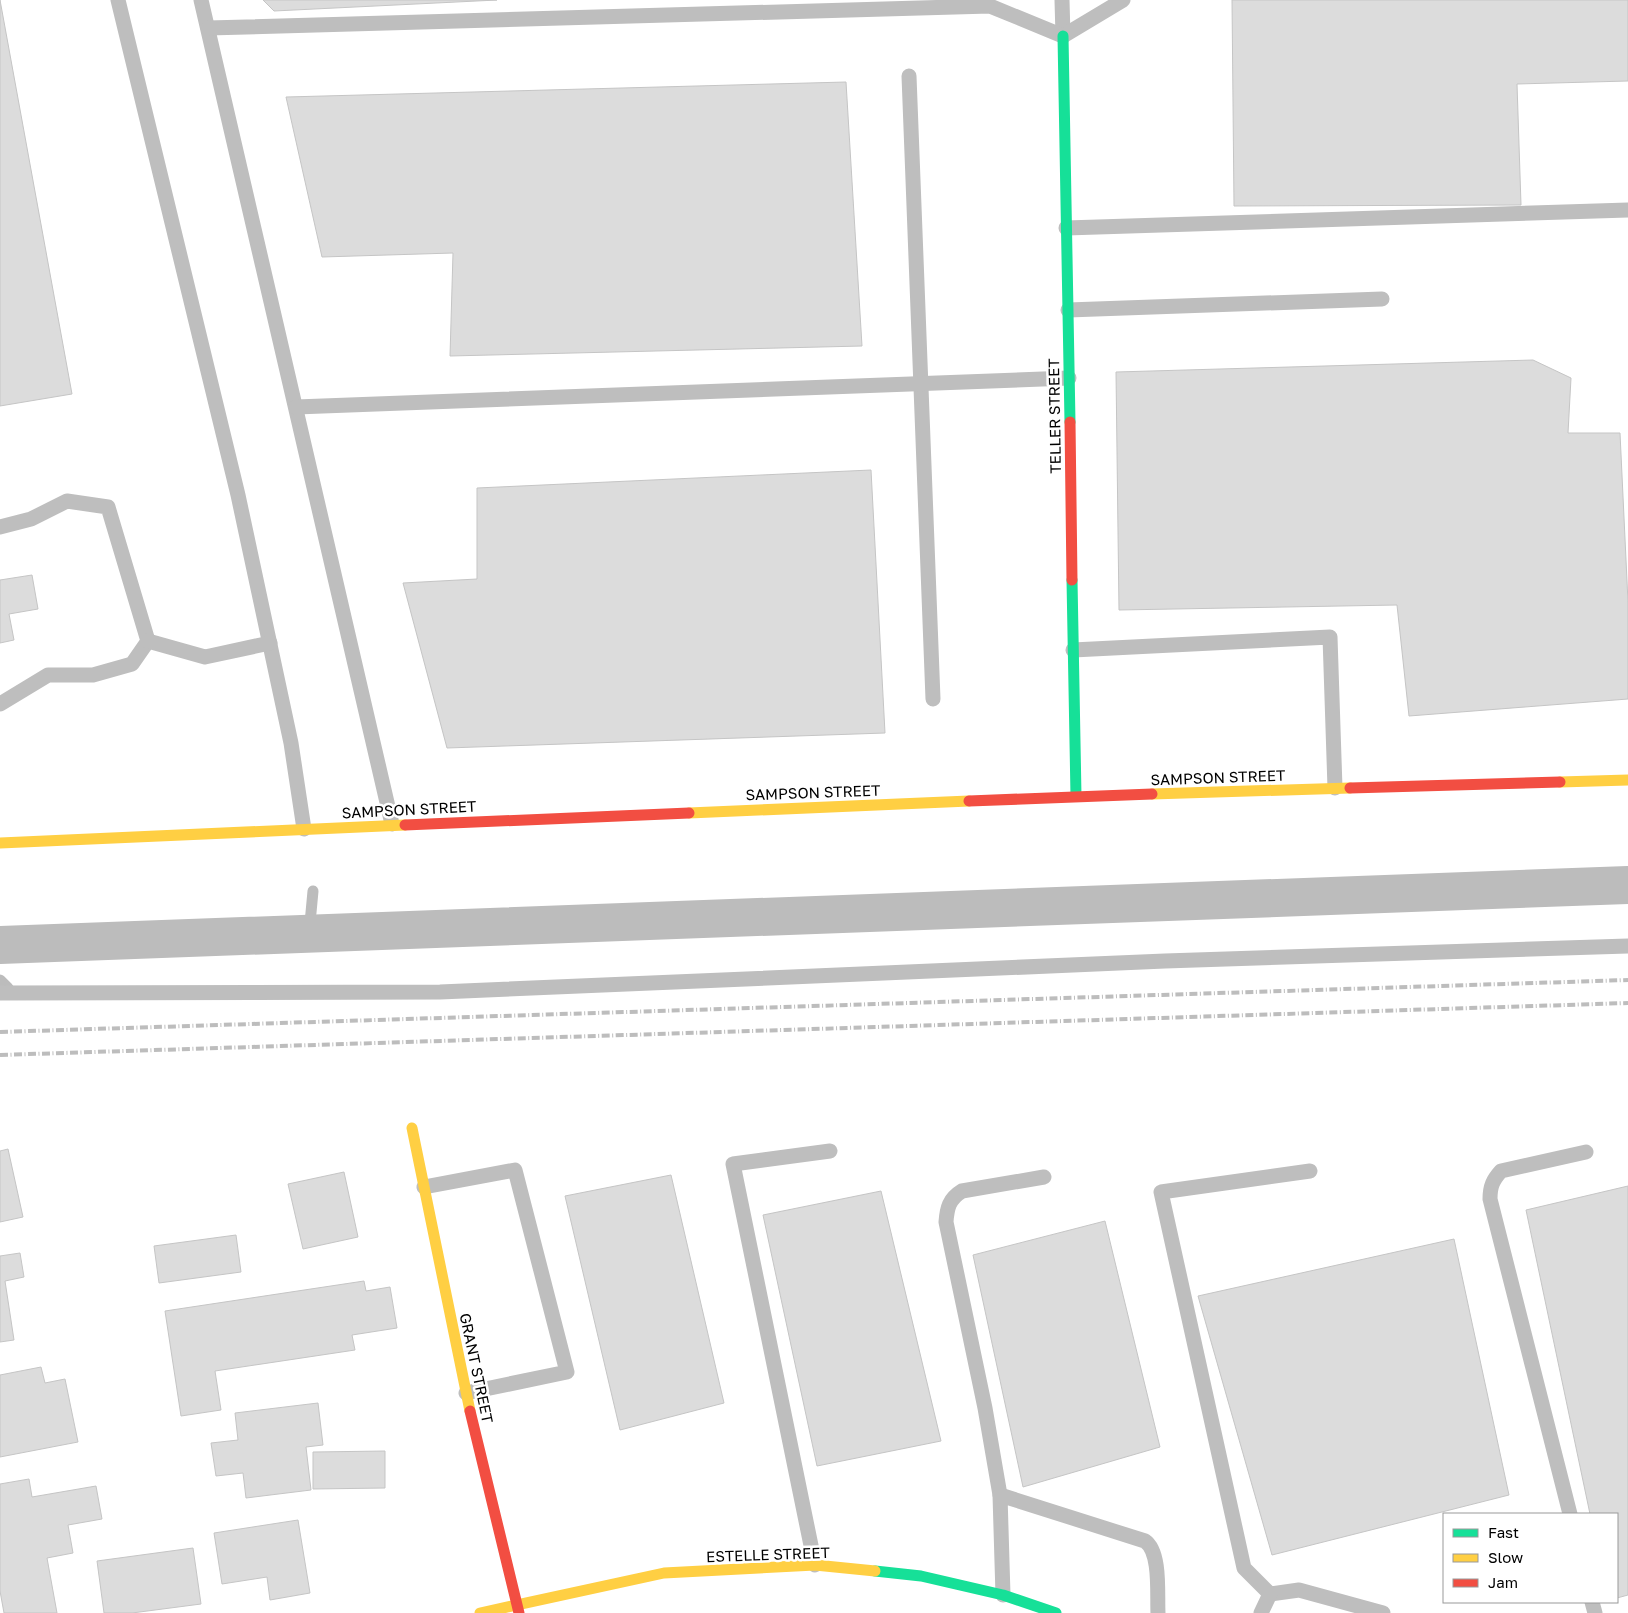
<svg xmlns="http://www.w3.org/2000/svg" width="1628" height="1613" font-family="'Golos Text',sans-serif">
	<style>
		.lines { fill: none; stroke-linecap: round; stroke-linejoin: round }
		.stream { stroke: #bcbcbc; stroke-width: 11 }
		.canal { stroke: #bcbcbc; stroke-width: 38 }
		.building { fill: #dcdcdc; stroke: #c5c5c5 }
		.lane { stroke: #bebebe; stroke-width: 15 }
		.fast { stroke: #16e098; stroke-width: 11 }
		.slow { stroke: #ffcf43; stroke-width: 11 }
		.jam { stroke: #f24e42; stroke-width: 11 }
		.rail { stroke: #bdbdbd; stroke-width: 4; stroke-dasharray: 8 2.5 1 2.5; stroke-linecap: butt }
		.labels { text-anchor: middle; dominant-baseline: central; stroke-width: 5; stroke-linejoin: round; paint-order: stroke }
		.street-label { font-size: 15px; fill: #000; stroke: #fff }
	</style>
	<rect width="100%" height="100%" fill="#fff"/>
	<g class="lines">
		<g class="stream">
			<path d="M309 934 313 891"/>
			<path d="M0 980 8 988"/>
		</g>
		<path class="canal" d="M0 945 1628 885"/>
	</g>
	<g class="building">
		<path d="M0 0 72 394 0 406Z"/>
		<path d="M263 0H497L274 11Z"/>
		<path d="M1232 0H1628V81L1517 84 1521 205 1234 206Z"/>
		<path d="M846 82 862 346 450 356 453 253 322 257 286 97Z"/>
		<path d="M1533 360 1571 378 1568 433H1620L1628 602V699L1409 716 1397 605 1119 610 1116 372Z"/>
		<path d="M871 470 885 733 447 748 403 583 477 579V488Z"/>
		<path d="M32 575 38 609 9 614 14 640 0 643V580Z"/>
		<path d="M8 1149 23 1217 0 1222V1151Z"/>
		<path d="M344 1172 358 1237 303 1249 288 1184Z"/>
		<path d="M671 1175 724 1403 620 1430 565 1196Z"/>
		<path d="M1628 1186V1595L1617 1598V1514H1590L1526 1210Z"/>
		<path d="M881 1191 941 1441 817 1466 763 1215Z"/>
		<path d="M1105 1221 1160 1447 1023 1487 973 1255Z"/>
		<path d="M236 1235 241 1272 159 1283 154 1246Z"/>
		<path d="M1454 1239 1509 1495 1272 1555 1198 1296Z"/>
		<path d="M20 1253 24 1277 5 1281 14 1340 0 1342V1256Z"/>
		<path d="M364 1281 366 1291 390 1287 397 1328 352 1335 355 1350 215 1371 221 1410 181 1416 165 1311Z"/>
		<path d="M41 1367 45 1383 65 1379 78 1442 0 1457V1375Z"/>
		<path d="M318 1403 323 1445 306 1447 311 1490 246 1498 243 1473 216 1476 211 1443 238 1440 235 1413Z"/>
		<path d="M385 1451V1488L313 1489V1452Z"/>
		<path d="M29 1479 32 1497 96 1486 102 1519 68 1525 73 1553 47 1558 57 1613H4L0 1591V1484Z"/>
		<path d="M298 1520 310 1593 270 1600 267 1577 222 1584 214 1533Z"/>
		<path d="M193 1548 201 1604 132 1613H104L97 1561Z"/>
	</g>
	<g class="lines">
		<g class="lane">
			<path d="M118 0 238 495 291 743 304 829"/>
			<path d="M201 0 392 824"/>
			<path d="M1062 0 1063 36"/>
			<path d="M208 28 990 6 1063 36"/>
			<path d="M1063 36 1123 0"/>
			<path d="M909 76 933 699"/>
			<path d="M1066 228 1628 210"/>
			<path d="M1068 310 1382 299"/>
			<path d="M296 407 1069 378"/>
			<path d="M0 527 31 519 67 501 108 507 148 641 132 664 93 675H48L0 704"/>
			<path d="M148 641 205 657 270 643"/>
			<path d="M1073 650 1330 637 1335 788"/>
			<path d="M0 993 440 992 1165 961 1628 946"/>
			<path d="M424 1187 515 1170 567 1372 466 1393"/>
			<path d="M1000 1495 985 1408 946 1222C947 1208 949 1199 962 1191L1044 1177"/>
			<path d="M1570 1514 1490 1199C1490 1186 1493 1180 1501 1171L1586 1152"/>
			<path d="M815 1565 733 1164 830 1151"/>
			<path d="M1270 1594 1299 1590 1383 1613"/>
			<path d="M1003 1595 1000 1495 1145 1541C1161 1552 1157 1594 1158 1613"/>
			<path d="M1592 1602 1595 1613"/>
			<path d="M1261 1613 1270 1594 1244 1568 1161 1192 1310 1171"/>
		</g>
		<g class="fast">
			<path d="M1063 36 1070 422"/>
			<path d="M1072 580 1076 796"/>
			<path d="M875 1571 921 1576 1003 1595 1056 1613"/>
		</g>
		<g class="slow">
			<path d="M1560 782 1628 780"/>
			<path d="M1152 794 1350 788"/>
			<path d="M689 813 969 801"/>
			<path d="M0 843 405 825"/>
			<path d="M412 1128 470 1411"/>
			<path d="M480 1613 664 1573 815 1565 875 1571"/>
		</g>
		<g class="jam">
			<path d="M1070 422 1072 580"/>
			<path d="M1350 788 1560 782"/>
			<path d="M969 801 1152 794"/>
			<path d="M405 825 689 813"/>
			<path d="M470 1411 519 1613"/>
		</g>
		<g class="rail">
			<path d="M0 1032 1628 980"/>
			<path d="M0 1055 1628 1003"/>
		</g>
	</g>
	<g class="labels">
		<g class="street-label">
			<text transform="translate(1054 416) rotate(-91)">TELLER STREET</text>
			<text transform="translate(1218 777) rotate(-2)">SAMPSON STREET</text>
			<text transform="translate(813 792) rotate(-2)">SAMPSON STREET</text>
			<text transform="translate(409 809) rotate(-3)">SAMPSON STREET</text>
			<text transform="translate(477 1368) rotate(78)">GRANT STREET</text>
			<text transform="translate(768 1554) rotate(-2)">ESTELLE STREET</text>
		</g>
	</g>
	<rect x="1443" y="1513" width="175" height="90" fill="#ffffff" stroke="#999999"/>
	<rect x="1453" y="1529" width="25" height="8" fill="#16e098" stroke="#999999"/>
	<text x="1488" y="1538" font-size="15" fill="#000000">Fast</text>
	<rect x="1453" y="1554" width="25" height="8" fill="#ffcf43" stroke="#999999"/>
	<text x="1488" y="1563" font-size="15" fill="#000000">Slow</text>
	<rect x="1453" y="1579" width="25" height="8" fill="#f24e42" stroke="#999999"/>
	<text x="1488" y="1588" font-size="15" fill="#000000">Jam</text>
</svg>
